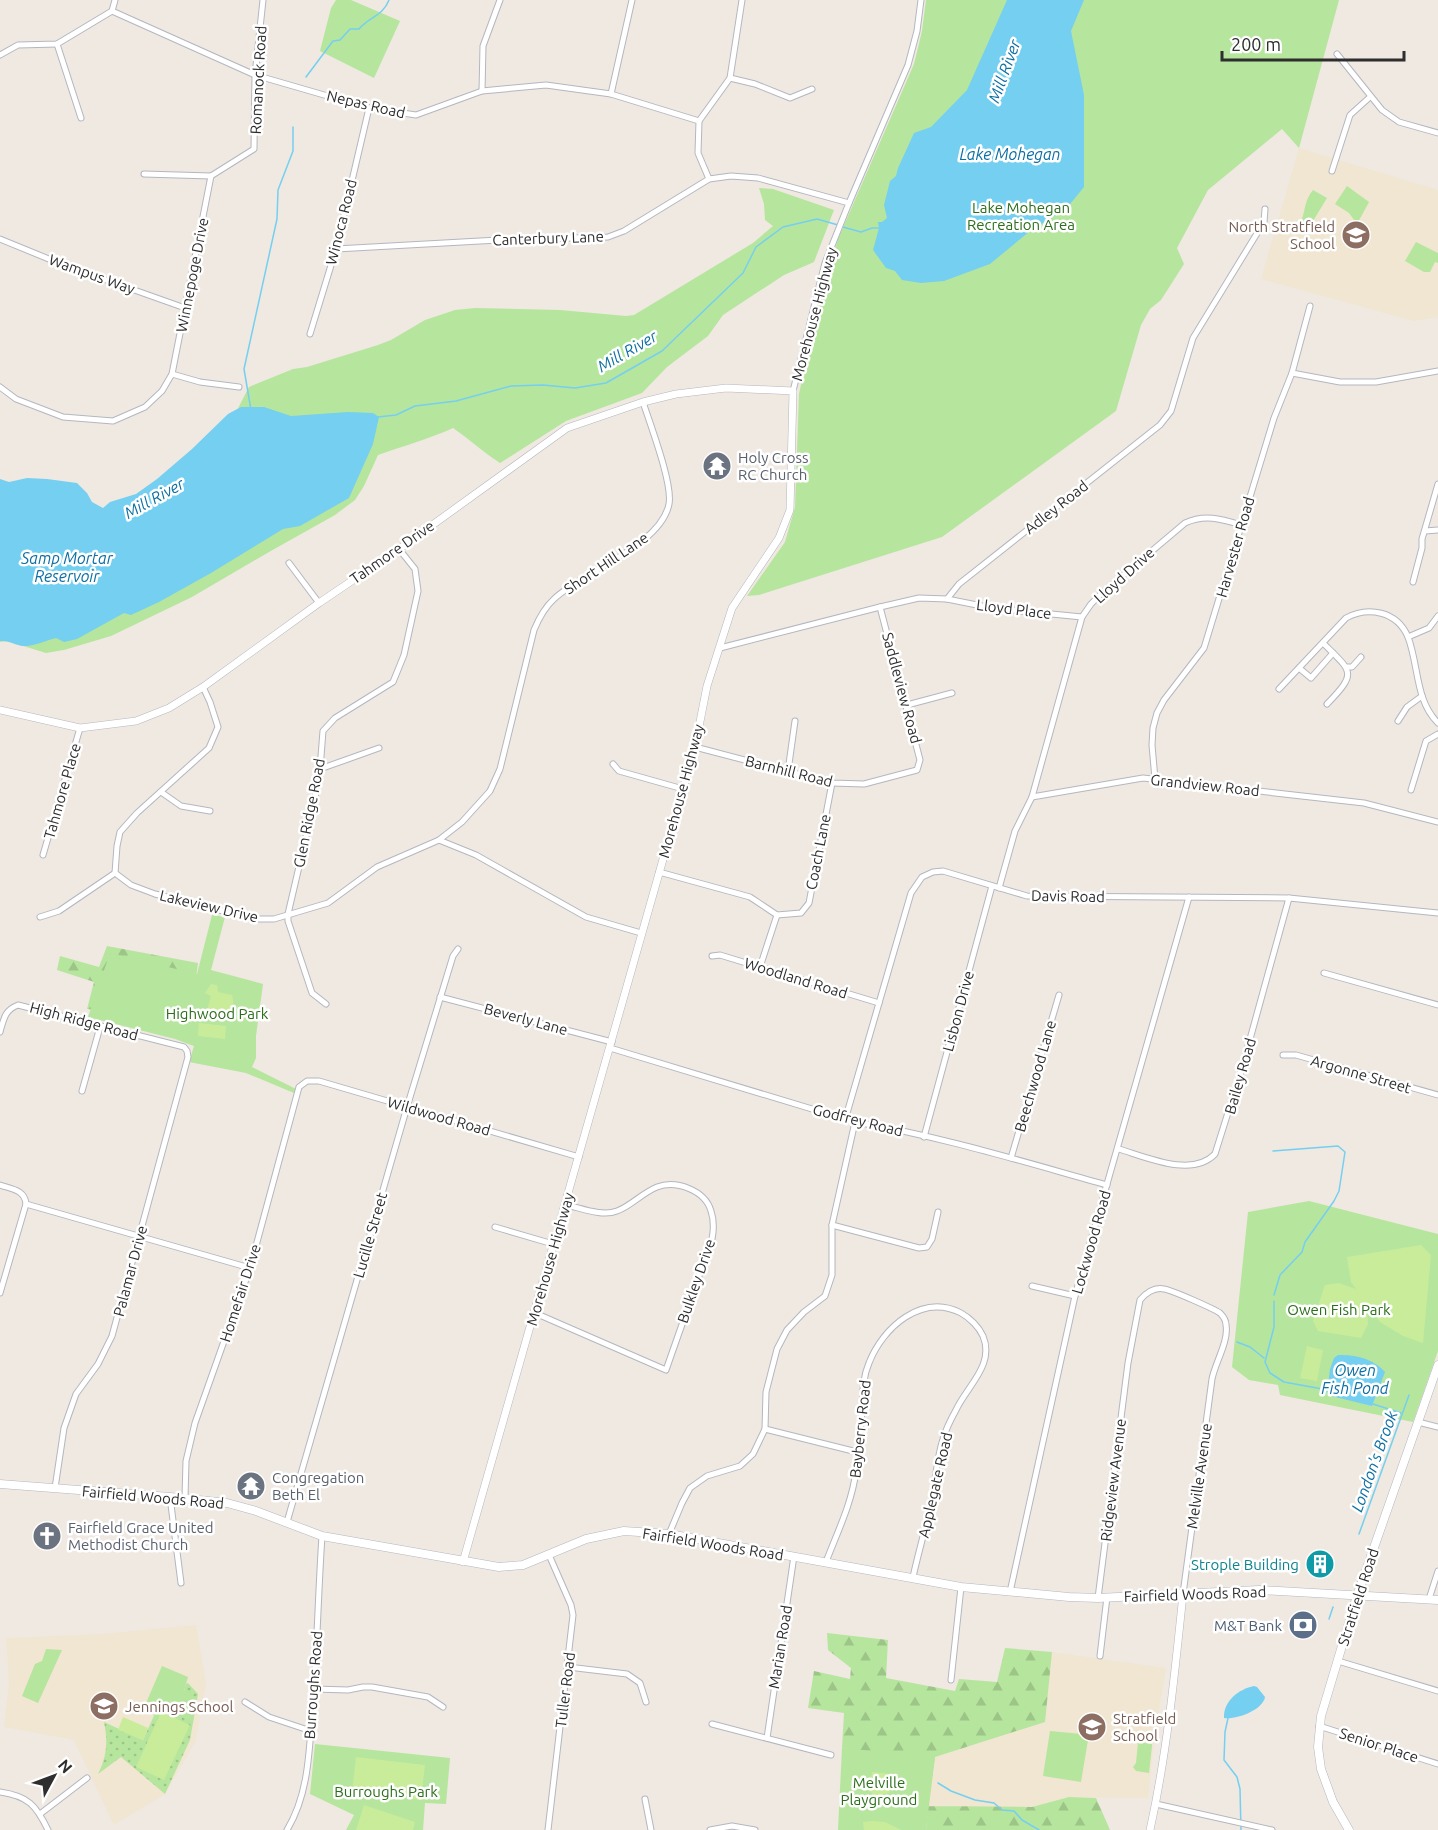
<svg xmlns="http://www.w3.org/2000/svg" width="1438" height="1830" font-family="Ubuntu,sans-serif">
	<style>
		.education { fill: #f0e6d1 }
		.grass { fill: url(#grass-dots) }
		.forest { fill: url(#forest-firs) }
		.park { fill: #b6e59e }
		.pitch { fill: #c9ec9a }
		.water { fill: #75cff0 }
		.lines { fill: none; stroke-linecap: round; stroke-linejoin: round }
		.stream { stroke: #75cff0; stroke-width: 1.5 }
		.minor-casing { stroke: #b4b7c1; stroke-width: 7 }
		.tertiary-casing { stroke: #b4b7c1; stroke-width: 8 }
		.secondary-casing { stroke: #b4b7c1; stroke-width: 9 }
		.minor { stroke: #fff; stroke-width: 5 }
		.tertiary { stroke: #fff; stroke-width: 7 }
		.secondary { stroke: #fff; stroke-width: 8 }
		.labels { text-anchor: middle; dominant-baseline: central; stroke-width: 5; stroke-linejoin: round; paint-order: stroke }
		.street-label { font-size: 15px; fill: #2e2e2e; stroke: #fff }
		.park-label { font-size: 15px; fill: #2c6e1b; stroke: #fff }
		.education-label { font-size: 15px; fill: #785e54; stroke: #fff; text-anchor: start }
		.worship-label { font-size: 15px; fill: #5b616d; stroke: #fff; text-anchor: start }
		.culture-label { font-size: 15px; fill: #0d838f; stroke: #fff; text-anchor: end }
		.service-label { font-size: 15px; fill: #4e5e75; stroke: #fff; text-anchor: end }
		.water-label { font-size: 16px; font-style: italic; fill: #0d6fa3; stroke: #fff }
	</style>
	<defs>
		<pattern id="grass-dots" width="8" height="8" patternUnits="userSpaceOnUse" patternTransform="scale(1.5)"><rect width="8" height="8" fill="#b6e59e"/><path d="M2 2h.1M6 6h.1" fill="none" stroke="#9dc588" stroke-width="1.8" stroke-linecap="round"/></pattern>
		<pattern id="forest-firs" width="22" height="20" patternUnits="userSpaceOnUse" patternTransform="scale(1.5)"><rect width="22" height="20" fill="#b6e59e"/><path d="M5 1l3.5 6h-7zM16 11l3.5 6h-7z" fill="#9dc588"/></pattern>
	</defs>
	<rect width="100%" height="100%" fill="#efe9e1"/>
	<g class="education">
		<path d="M1299 148 1438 190V317L1414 321 1261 279Z"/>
		<path d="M196 1625 206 1683 196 1740 165 1794 114 1825 74 1740 4 1727 9 1684 6 1638 103 1634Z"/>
		<path d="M1052 1652 1166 1668 1155 1733 1148 1798 1069 1797 1032 1807H928L935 1757 1044 1722Z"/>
	</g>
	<path class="grass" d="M188 1683 198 1694 190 1740 165 1794 121 1757 98 1774C107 1757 108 1741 104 1722L143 1740 157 1709 169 1701 187 1709 184 1691 186 1684Z"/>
	<g class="forest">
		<path d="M107 946 198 963 195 986 96 1010 87 1009 94 982 57 970 60 956 99 967Z"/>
		<path d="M827 1633 888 1640 886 1678 955 1691 959 1679 997 1682 1005 1648 1052 1652 1045 1722 935 1757 928 1806 1032 1807 1069 1797 1096 1798 1110 1830H926L932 1765 842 1748 844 1713 808 1708 814 1671 850 1679 851 1668 828 1650Z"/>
	</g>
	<g class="park">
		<path d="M336 0H351L400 21 374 78 320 51 331 8Z"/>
		<path d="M926 0H1339L1299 148 1282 129 1208 190 1177 248 1184 264 1161 300 1150 309 1141 325 1116 411 942 537 759 595 747 596 785 542 795 507 799 394 816 314 838 239 914 64 922 31Z"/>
		<path d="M1347 186 1369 202 1357 224 1349 213 1335 204Z"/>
		<path d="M759 188 773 189 834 210 814 262 784 275 723 315 708 336 667 367 642 393 566 421 500 463C483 452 469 439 453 428 429 439 403 446 378 455L364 486 355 500 335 515 269 552 192 597 111 636 64 650 46 653 7 641 0 642V494L108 525 233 418 249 387 256 384 293 369 307 367 378 345 391 340 425 320 455 310 475 308 560 310 626 316 634 315 753 243 773 226 765 220 764 204Z"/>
		<path d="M1313 190 1327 198 1310 226 1301 222C1306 209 1304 201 1313 190Z"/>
		<path d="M1416 242 1438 253V263L1435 262 1430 272H1424L1405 261Z"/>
		<path d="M212 915 225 917 211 970 263 984 256 1036V1058L252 1067 296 1089 294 1093 246 1073 189 1062 194 1046 175 1039 88 1017 110 953 197 974Z"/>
		<path d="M1309 1201 1438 1234V1351L1413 1422 1280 1395 1278 1385 1249 1380 1232 1367 1248 1212Z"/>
		<path d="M46 1649 62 1650 38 1703 22 1696 35 1664 42 1661Z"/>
		<path d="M162 1666 188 1677 184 1691 191 1695 187 1709 170 1701 165 1711 159 1709 154 1715 143 1710Z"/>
		<path d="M1050 1731 1082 1734 1088 1740 1081 1782 1043 1776Z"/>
		<path d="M1138 1742 1152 1744V1746L1149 1773 1136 1771 1133 1767 1136 1763Z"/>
		<path d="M315 1744 450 1758 446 1804 425 1803 423 1830H346L354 1815 310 1794Z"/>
		<path d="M842 1748 935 1757 926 1830H838Z"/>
	</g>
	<g class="pitch">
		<path d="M211 984 217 985 218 992 232 995C238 1012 220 1022 207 1010L211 996 205 993Z"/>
		<path d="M199 1023 226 1026 225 1039 198 1036Z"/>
		<path d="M1421 1245 1431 1255 1423 1343 1403 1336 1380 1322 1367 1306 1368 1324 1361 1338 1318 1331 1313 1321 1325 1285 1339 1283 1356 1289 1351 1282 1347 1257Z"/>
		<path d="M1307 1346 1323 1350 1317 1381 1300 1378Z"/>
		<path d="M161 1712 190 1725 164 1780 136 1767Z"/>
		<path d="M123 1717 148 1728 143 1740 118 1730Z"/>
		<path d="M356 1757 425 1765 421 1800 352 1792Z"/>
		<path d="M872 1772 891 1774 893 1785 889 1793 876 1796 869 1791Z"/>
		<path d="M364 1805 415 1822 413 1830H356Z"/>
		<path d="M872 1821 885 1822 901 1830H864L863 1822Z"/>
	</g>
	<g class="water">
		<path d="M1007 0H1084L1071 31 1084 95V187L1066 209 1030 231 990 264 944 281 921 283 902 280 895 271 886 268 873 250 879 228 878 222H882L887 218 884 205 890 181 896 176 898 168 914 133 931 127 967 90Z"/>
		<path d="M241 407H264L291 416 348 412 373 413 379 417 373 444 349 498 300 526 283 529 211 573 159 602 131 615 124 613 77 639 64 642 56 638C47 640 35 646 25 646 16 646 9 640 0 641V479L9 482 27 478 47 479 77 483 87 493 92 502 103 508 110 502 136 494 157 479 192 449 228 414Z"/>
		<path d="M1338 1355C1355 1354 1374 1359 1385 1372L1372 1406 1327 1395 1330 1369 1334 1358Z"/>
		<path d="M1254 1686 1257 1687 1265 1697C1263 1710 1236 1720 1224 1718 1223 1701 1239 1689 1254 1686Z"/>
	</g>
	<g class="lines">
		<g class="stream">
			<path d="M306 77 333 41 340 40 350 29H359C369 17 383 16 389 0"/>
			<path d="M843 227 861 232 872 228H879"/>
			<path d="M251 410 244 369 277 219 278 190 293 151V127"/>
			<path d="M378 417 396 415 415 406 456 401 511 386 543 385 575 388 606 383 662 351 743 273 756 247 783 227 817 219 838 225"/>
			<path d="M1273 1151 1338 1146 1345 1152 1339 1191 1334 1201 1305 1242 1302 1252 1280 1275 1274 1295"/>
			<path d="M1274 1301V1327L1265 1362 1270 1373 1284 1382 1328 1390"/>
			<path d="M1237 1342 1250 1347 1264 1358"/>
			<path d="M1373 1404 1401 1413"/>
			<path d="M1359 1534 1409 1395"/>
			<path d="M1329 1619 1333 1607"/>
			<path d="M1228 1718 1225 1732 1224 1760 1237 1777 1240 1789 1241 1830"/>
			<path d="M938 1783 951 1791 975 1800 994 1803 1002 1810 1014 1811 1022 1820 1039 1830"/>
		</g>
		<g class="minor-casing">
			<g id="minor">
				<path d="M112 11 255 75 369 108 416 115 482 91 546 85 611 94 699 121"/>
				<path d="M57 44 81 118"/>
				<path d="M1337 54 1382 110 1399 122 1438 133"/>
				<path d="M0 55 18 45 57 44 112 11 115 0"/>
				<path d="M730 78 755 84 790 98 812 89"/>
				<path d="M482 91 483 46 500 0"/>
				<path d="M611 94 632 0"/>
				<path d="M1332 171 1350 115 1370 97"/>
				<path d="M144 174 211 176 254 149 255 75 263 0"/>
				<path d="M709 179 698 153 699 121 730 78 742 0"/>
				<path d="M0 239 61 264 185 308"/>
				<path d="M336 249 498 240 608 237 624 231 709 179 731 176 758 178 849 203"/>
				<path d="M310 334 336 249 369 108"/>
				<path d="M1292 373 1340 382H1376L1438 371"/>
				<path d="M172 374 200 382 239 387"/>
				<path d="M0 387 16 399 63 417 113 421 145 407 162 391 172 374 211 176"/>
				<path d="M793 391 825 263 849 203 908 65 917 31 921 0"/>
				<path d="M1425 531 1438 530"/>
				<path d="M289 563 319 603"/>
				<path d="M1413 582 1422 548V539L1438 484"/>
				<path d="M947 599 992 608 1082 617"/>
				<path d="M1408 637 1429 628 1438 616"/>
				<path d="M1323 643C1352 672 1358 672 1327 704"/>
				<path d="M720 648 880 607 919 598 947 599 959 584 1160 425 1171 411 1193 338 1264 222 1265 209"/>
				<path d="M1347 667H1352L1361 657"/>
				<path d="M1299 668 1311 678 1333 653"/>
				<path d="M1279 689 1346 618C1368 606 1397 611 1408 637 1419 666 1415 700 1438 723"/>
				<path d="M907 705 952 693"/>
				<path d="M1398 721 1407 707 1422 696"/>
				<path d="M695 747 832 783 864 784 917 770 920 760 880 607"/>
				<path d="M613 764 619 771 683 789"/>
				<path d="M320 769 379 748"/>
				<path d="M788 771 795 721"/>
				<path d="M1155 779 1152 745 1153 728 1157 713 1164 700 1204 648 1274 418 1292 373 1310 306"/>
				<path d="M1411 790 1426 741 1438 734"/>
				<path d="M161 792 181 806 210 811"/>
				<path d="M1032 797 1143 778 1364 803 1438 822"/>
				<path d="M439 840 462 822 490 791 500 769 534 630C539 618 544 608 554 599 583 571 661 546 669 504 673 484 650 424 643 402"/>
				<path d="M43 855 80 728"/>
				<path d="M659 872 750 897 777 915 801 913 809 903 832 783"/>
				<path d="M115 873 131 885 155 894 255 919H274L328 903 377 867 439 840 476 855 586 917 641 933"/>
				<path d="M115 873 117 846 120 832 137 813 209 748 218 727 210 702 203 687"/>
				<path d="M999 888 1015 831 1032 797 1082 617 1091 604 1101 594 1185 523C1205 514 1221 519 1241 525"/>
				<path d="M40 917 59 911 115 873"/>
				<path d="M712 956 720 955 879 1003"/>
				<path d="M760 967 777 915"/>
				<path d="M1324 973 1438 1005"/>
				<path d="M440 997 612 1042"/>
				<path d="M326 1004 312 993 288 921V914L315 798 320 769 323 731 335 718 393 682 404 655 418 591 415 569 399 549"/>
				<path d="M0 1032C4 1018 5 1010 18 1005L184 1047 187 1051 188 1057 112 1336 98 1364 76 1394 64 1428 55 1488"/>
				<path d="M610 1048 855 1122C940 1136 1024 1162 1107 1185"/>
				<path d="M1283 1055H1296L1438 1095"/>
				<path d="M82 1091 100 1027"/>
				<path d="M845 1120 911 893 922 877 933 872 943 871 1027 896 1289 898 1438 913"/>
				<path d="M924 1137 992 886"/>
				<path d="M1119 1149C1146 1157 1192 1178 1215 1154L1242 1068 1289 898"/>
				<path d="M1011 1158 1059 995"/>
				<path d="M0 1185C12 1189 25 1190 26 1204L0 1293"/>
				<path d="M26 1204 250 1268"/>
				<path d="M832 1225 919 1248 927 1247 932 1239 938 1212"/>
				<path d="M495 1227 553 1244"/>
				<path d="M1032 1286 1075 1296"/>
				<path d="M535 1313 666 1370 712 1239C714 1229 714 1220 711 1211 705 1190 676 1180 657 1187 642 1193 631 1206 617 1211 602 1217 581 1208 566 1205"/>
				<path d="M1418 1422 1438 1427"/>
				<path d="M765 1429 857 1452"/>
				<path d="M170 1497 181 1583"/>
				<path d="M185 1498 186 1461 195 1423 250 1268 299 1087 307 1081H319L579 1157"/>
				<path d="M287 1522 407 1107 453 956 458 949"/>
				<path d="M669 1534 682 1503 690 1488 707 1476 740 1466 753 1454 765 1429 766 1392 777 1349 787 1330 804 1312 825 1296 832 1275V1225L855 1122"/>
				<path d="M826 1562C837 1533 852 1503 856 1471 858 1452 860 1432 862 1412 863 1395 862 1379 869 1363 883 1327 922 1293 961 1313 970 1318 979 1327 983 1336 995 1365 967 1386 956 1410 951 1419 946 1429 943 1439 937 1457 936 1478 932 1497 927 1524 919 1550 913 1577"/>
				<path d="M1010 1592 1075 1296 1189 897"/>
				<path d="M1098 1598 1128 1363 1140 1300C1146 1293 1154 1287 1164 1289 1172 1290 1214 1309 1220 1313 1223 1316 1226 1321 1226 1325 1229 1341 1215 1363 1212 1379L1183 1594"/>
				<path d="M1429 1599 1438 1571"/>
				<path d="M1100 1656 1107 1597"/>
				<path d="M1338 1661 1438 1691"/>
				<path d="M568 1667 627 1674 640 1683 646 1702"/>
				<path d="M951 1680 961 1587"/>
				<path d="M314 1689 348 1690 363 1687H372L428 1697 443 1707"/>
				<path d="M245 1702 269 1717 311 1731"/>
				<path d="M712 1724 831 1755"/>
				<path d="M1319 1726 1438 1764"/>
				<path d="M767 1738 794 1556"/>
				<path d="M0 1792C28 1796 36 1805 48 1830"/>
				<path d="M645 1799 651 1830"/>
				<path d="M1156 1804 1272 1830"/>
				<path d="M40 1814 87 1778"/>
				<path d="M287 1830C308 1795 309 1755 312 1715 317 1655 318 1595 322 1536"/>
				<path d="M548 1830 573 1615 571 1605 549 1555"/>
				<path d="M710 1830 732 1826 755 1830"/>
			</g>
		</g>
		<g class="tertiary-casing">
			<g id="tertiary">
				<path d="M0 710 80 728 136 721 169 708 203 687 319 603 399 549 567 428 643 402 676 394 726 388 793 391 790 510 779 538 732 608 707 686 695 747 463 1562"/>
				<path d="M1150 1830C1167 1753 1175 1672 1183 1594"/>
			</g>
		</g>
		<g class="secondary-casing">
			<g id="secondary">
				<path d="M0 1484 170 1497 227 1503 256 1511 322 1536 499 1567 523 1565 586 1539 624 1531 669 1534 961 1587 1069 1597 1098 1598 1259 1590 1438 1600"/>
				<path d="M1349 1830 1333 1802 1321 1769 1318 1747 1321 1716 1357 1596 1438 1365"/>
			</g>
		</g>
		<use href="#minor" class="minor"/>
		<use href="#tertiary" class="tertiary"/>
		<use href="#secondary" class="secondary"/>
	</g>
	<defs>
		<g id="school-disc" transform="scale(1.5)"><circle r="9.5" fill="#8d6e63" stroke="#fff"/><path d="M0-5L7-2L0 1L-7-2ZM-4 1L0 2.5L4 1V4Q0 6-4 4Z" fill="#fff"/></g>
		<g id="temple-disc" transform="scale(1.5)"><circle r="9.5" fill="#6b7280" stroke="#fff"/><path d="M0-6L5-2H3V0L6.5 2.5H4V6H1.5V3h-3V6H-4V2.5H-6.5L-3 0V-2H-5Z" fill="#fff"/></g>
		<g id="church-disc" transform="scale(1.5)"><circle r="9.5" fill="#6b7280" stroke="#fff"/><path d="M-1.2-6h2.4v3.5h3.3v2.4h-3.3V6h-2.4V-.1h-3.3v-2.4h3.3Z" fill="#fff"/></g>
		<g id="building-disc" transform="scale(1.5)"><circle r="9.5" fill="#0f9aa8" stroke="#fff"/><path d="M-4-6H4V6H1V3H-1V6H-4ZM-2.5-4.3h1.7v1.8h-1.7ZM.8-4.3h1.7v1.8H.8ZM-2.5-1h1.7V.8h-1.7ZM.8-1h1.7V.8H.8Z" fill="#fff"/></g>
		<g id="bank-disc" transform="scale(1.5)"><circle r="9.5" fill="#5c6f8a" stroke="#fff"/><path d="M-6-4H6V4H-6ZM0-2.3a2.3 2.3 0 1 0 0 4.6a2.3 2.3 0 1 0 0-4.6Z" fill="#fff"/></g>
	</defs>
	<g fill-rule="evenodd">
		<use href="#school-disc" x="1356" y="235"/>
		<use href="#temple-disc" x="717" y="466"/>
		<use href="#temple-disc" x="251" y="1486"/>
		<use href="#church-disc" x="47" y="1536"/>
		<use href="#building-disc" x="1320" y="1564"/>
		<use href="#bank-disc" x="1303" y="1625"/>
		<use href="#school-disc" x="104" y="1706"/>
		<use href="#school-disc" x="1092" y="1727"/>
	</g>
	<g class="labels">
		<g class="street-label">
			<text transform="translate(258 80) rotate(-87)">Romanock Road</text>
			<text transform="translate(366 104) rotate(13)">Nepas Road</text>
			<text transform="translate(341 222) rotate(-76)">Winoca Road</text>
			<text transform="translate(548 238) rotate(-2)">Canterbury Lane</text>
			<text transform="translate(92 274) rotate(20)">Wampus Way</text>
			<text transform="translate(192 275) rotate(-79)">Winnepoge Drive</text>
			<text transform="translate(814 314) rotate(-75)">Morehouse Highway</text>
			<text transform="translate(1056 507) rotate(-38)">Adley Road</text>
			<text transform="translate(1235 547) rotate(-74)">Harvester Road</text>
			<text transform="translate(392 552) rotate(-35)">Tahmore Drive</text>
			<text transform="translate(606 563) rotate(-34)">Short Hill Lane</text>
			<text transform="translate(1124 575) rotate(-42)">Lloyd Drive</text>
			<text transform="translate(1014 609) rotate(7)">Lloyd Place</text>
			<text transform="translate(902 688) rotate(75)">Saddleview Road</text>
			<text transform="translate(789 771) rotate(14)">Barnhill Road</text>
			<text transform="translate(1205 785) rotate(6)">Grandview Road</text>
			<text transform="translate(62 791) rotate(-74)">Tahmore Place</text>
			<text transform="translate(681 791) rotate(-75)">Morehouse Highway</text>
			<text transform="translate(309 813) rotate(-79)">Glen Ridge Road</text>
			<text transform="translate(818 852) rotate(-79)">Coach Lane</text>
			<text transform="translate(1068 896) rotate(1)">Davis Road</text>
			<text transform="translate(209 906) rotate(13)">Lakeview Drive</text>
			<text transform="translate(796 978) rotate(17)">Woodland Road</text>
			<text transform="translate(958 1011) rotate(-75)">Lisbon Drive</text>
			<text transform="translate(526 1019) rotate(15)">Beverly Lane</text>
			<text transform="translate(84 1021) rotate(15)">High Ridge Road</text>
			<text transform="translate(1361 1074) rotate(16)">Argonne Street</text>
			<text transform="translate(1035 1076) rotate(-74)">Beechwood Lane</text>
			<text transform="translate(1240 1076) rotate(-74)">Bailey Road</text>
			<text transform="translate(439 1116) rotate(16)">Wildwood Road</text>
			<text transform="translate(858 1120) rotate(14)">Godfrey Road</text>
			<text transform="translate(370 1235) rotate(-74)">Lucille Street</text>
			<text transform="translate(1091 1242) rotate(-74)">Lockwood Road</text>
			<text transform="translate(550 1259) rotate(-74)">Morehouse Highway</text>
			<text transform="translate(130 1271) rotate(-75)">Palamar Drive</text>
			<text transform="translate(696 1281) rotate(-71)">Bulkley Drive</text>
			<text transform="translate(240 1293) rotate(-72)">Homefair Drive</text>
			<text transform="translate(860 1429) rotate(-84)">Bayberry Road</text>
			<text transform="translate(1199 1476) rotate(-82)">Melville Avenue</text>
			<text transform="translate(1113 1480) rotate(-83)">Ridgeview Avenue</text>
			<text transform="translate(935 1485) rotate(-77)">Applegate Road</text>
			<text transform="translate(153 1497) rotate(5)">Fairfield Woods Road</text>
			<text transform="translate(713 1544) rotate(9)">Fairfield Woods Road</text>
			<text transform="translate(1195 1594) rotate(-2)">Fairfield Woods Road</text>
			<text transform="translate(1358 1597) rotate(-72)">Stratfield Road</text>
			<text transform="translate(780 1647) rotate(-81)">Marian Road</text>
			<text transform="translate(313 1685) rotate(-86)">Burroughs Road</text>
			<text transform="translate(565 1690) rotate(-83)">Tuller Road</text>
			<text transform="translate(1379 1745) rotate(18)">Senior Place</text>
		</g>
		<g class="park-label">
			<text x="1021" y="207">Lake Mohegan<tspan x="1021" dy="17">Recreation Area</tspan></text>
			<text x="217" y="1013">Highwood Park</text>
			<text x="1339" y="1309">Owen Fish Park</text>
			<text x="879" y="1782">Melville<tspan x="879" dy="17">Playground</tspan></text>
			<text x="386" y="1791">Burroughs Park</text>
		</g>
		<g class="education-label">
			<text x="1335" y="226" text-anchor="end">North Stratfield<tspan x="1335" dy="17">School</tspan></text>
			<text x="125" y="1706">Jennings School</text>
			<text x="1113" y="1718">Stratfield<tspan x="1113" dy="17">School</tspan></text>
		</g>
		<g class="worship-label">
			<text x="738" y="457">Holy Cross<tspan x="738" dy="17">RC Church</tspan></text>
			<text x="272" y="1477">Congregation<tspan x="272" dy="17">Beth El</tspan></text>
			<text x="68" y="1527">Fairfield Grace United<tspan x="68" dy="17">Methodist Church</tspan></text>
		</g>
		<g class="culture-label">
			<text x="1299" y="1564">Strople Building</text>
		</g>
		<g class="service-label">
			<text x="1282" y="1625">M&amp;T Bank</text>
		</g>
		<g class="water-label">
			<text transform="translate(1004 71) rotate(-70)">Mill River</text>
			<text x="1010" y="154">Lake Mohegan</text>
			<text transform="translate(627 351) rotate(-30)">Mill River</text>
			<text transform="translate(154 498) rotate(-29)">Mill River</text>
			<text x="67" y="558">Samp Mortar<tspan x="67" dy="18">Reservoir</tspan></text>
			<text x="1355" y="1370">Owen<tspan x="1355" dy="18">Fish Pond</tspan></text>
			<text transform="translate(1374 1461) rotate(-70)">London's Brook</text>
		</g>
	</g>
	<g transform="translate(54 1776) rotate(49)" stroke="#ffffff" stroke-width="4.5" paint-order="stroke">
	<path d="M0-4.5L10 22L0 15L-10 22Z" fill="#2e2e2e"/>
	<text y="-9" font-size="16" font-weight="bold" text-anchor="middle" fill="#2e2e2e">N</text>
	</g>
	<path d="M1222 51v9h182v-9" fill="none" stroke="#2e2e2e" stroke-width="3"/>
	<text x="1231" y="51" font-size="18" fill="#2e2e2e" stroke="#ffffff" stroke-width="4.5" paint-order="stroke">200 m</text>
</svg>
